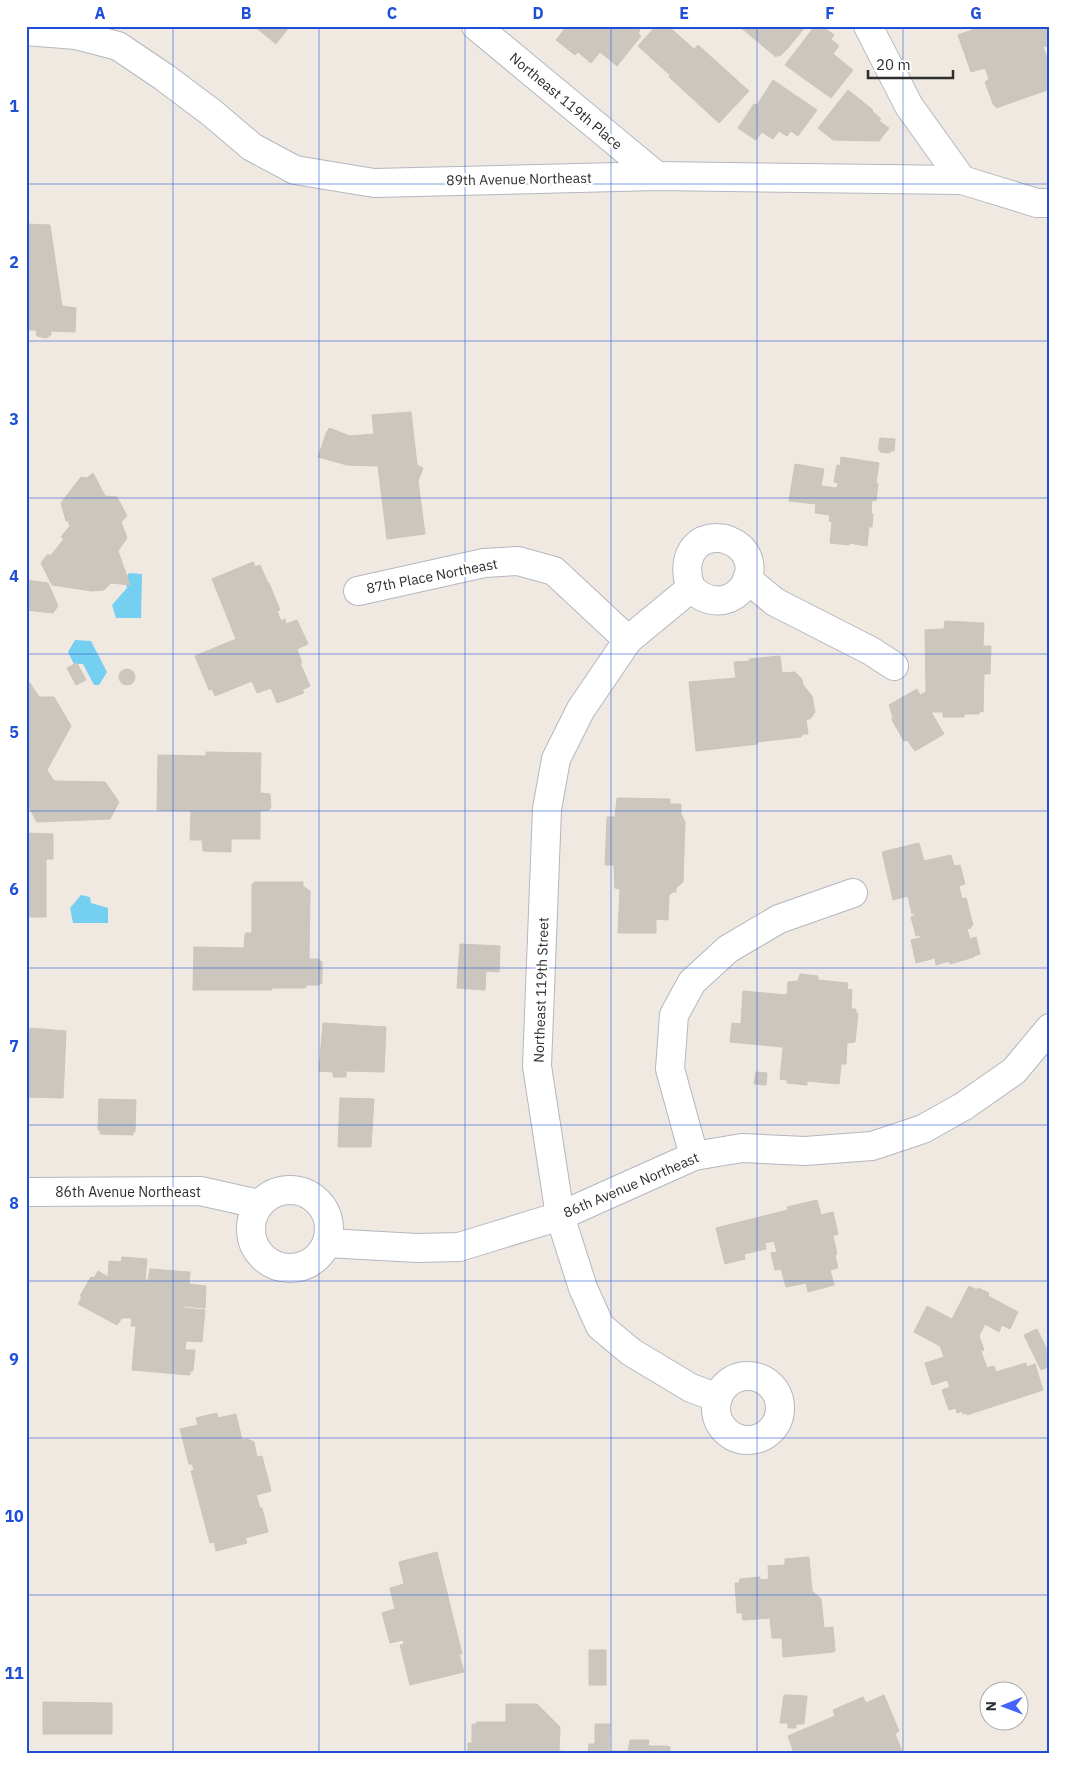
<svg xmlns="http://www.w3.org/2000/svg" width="1076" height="1779" font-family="'IBM Plex Sans',sans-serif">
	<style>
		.water { fill: #75cff0 }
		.building { fill: #cbc7bf; stroke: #cbc5ba }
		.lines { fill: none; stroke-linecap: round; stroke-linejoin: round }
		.minor-casing { stroke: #b4b7c1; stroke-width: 30 }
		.minor { stroke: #fff; stroke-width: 28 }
		.grid { fill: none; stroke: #1d4ed8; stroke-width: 1; stroke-opacity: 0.55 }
		.labels { text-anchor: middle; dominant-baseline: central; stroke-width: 4.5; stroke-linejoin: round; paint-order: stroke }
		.street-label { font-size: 14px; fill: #2e2e2e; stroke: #fff }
		.neatline { fill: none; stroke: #1d4ed8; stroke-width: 2 }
		.grid-label { font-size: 16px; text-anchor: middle; font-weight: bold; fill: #1d4ed8 }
	</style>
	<rect width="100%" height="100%" fill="#efe9e1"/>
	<g class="water">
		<path d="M129 573 142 574 141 618H116L112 605 127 588 125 579Z"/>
		<path d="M75 640 91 641 107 672 99 685H94L83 664H74L68 652Z"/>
		<path d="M81 895 90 897 91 903 108 908V923H73L70 908Z"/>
	</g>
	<g class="building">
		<path d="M254 26H290L276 44Z"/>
		<path d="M567 26H635L640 30 638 33 641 36 617 66 600 52 591 63 578 52 575 55 556 40Z"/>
		<path d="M656 26H668L694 49 698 45 749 91 719 123 669 77 670 75 638 46Z"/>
		<path d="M739 26H806L788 48 780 56 778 55 776 57Z"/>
		<path d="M815 26H822L834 35 831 39 839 46 833 54 853 70 831 98 785 65Z"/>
		<path d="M983 26H1050V45L1043 47 1050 66V89L996 108V105L994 106 985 82 989 79 985 68 971 72 958 35Z"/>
		<path d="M773 80 817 110 798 136 791 131 787 136 779 131 773 139 762 132 756 140 738 128 754 104 757 105Z"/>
		<path d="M848 90 873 110 872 111 881 119 879 121 889 128 879 141 833 140 818 128Z"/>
		<path d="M26 224 50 225 62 306 76 308 75 332 51 331V335L46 338 37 336 36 330H26Z"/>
		<path d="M411 412 417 465 423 468 418 481 425 534 387 539 378 466 347 465 318 457 327 431H328L329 428 350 436 374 434 372 415Z"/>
		<path d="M880 438 895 439 894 451H890V453L880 452V450L878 449Z"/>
		<path d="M841 457 879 463 876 483 878 484 876 501 872 500 871 514H873L872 527H869L867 546 849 543V545L830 543 832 522 829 521 830 515 815 513 816 504 789 501 795 464 824 469 821 486 837 488 838 483 834 482 837 465 840 466Z"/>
		<path d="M93 473 105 496 117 497 127 516 121 522 127 538 118 551 130 585 111 583 104 590 92 591 52 585 41 563 47 555H51L64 539 61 537 70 526 68 521H66L61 503 81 477 87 478Z"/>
		<path d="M253 562 255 567 260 565 268 583H269L280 610 277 611 281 621 285 619 286 624 297 620 308 644 297 649 302 663H300L310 686 302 690 304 693 277 703 271 688 257 693 252 681 215 696 212 689 209 690 195 656 236 639 212 579Z"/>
		<path d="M26 580 48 583 58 606 53 613 26 610Z"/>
		<path d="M945 621 984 623 983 646H991L990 674H984L983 712 980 711 979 714H964V717H943V712H931L944 734 915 751 907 740 904 741 892 720V718L893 717 889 705 917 689 920 695 926 692 925 630 944 629Z"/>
		<path d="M780 656 782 673 795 672 802 679 803 685 812 696 815 712 810 719H806L808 734H803L801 737 757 742 758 744 696 751 689 682 736 678 734 662 750 661 749 659Z"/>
		<path d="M77 663 86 680 76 685 67 668Z"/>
		<circle cx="127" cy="677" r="8"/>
		<path d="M26 683H30L39 697H54L71 726 47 770 54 781 105 782 119 802 110 819 37 822 26 802Z"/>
		<path d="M206 752 261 753 260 793 270 794 271 807 269 810 260 811V839H231V852L203 851 202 840H190L191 811 157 810 158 755 206 756Z"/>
		<path d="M617 798 670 799V804H681V814L685 822 683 882 676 888V892H673L669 895 668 920 656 919V933H618L620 889 615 888 614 865H605L607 818V817H615Z"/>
		<path d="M26 833 53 834V859H46V917H26Z"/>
		<path d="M919 843 924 861 951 855 954 866 960 865 965 884 959 886 962 899 966 898 973 925 971 926V928L967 929 970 939 976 937 980 954 974 956V957L950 964 949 961 936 965 935 958 916 963 911 940 920 938V935L916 936 911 917 915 915 914 913 912 914 908 896 893 900 882 852Z"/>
		<path d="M254 882H303V886L310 891 309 959H318L322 962V983L318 985H307L305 988H272V990H193L194 947 244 948 245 935 246 933H252V884H254Z"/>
		<path d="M460 944 500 946 499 972 486 971 485 990 457 988Z"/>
		<path d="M800 974 818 976V980L848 983 847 989 852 990 851 1009H856V1013H858L855 1042 847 1043 846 1064H841L839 1084 807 1081V1085L787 1083V1080L780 1079 783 1047 730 1042 732 1023 741 1024 743 991 787 995 788 982 798 981Z"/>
		<path d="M323 1023 386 1027 384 1072 346 1071V1077H333V1072L319 1071Z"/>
		<path d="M30 1028 66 1031 63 1098 26 1097 27 1030 30 1031Z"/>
		<path d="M756 1072 767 1073 766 1085 754 1084Z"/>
		<path d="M340 1098 374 1099 371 1147H338Z"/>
		<path d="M99 1099 136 1100 135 1132H133V1135L100 1134V1130H98Z"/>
		<path d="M817 1200 821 1215 833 1212 838 1234 833 1236 837 1254 835 1255 838 1268 830 1270 834 1285 808 1292 806 1283 786 1287 781 1269 775 1270 771 1253 777 1252 774 1241 765 1243 766 1249 744 1254 745 1259 725 1264 716 1228 788 1210 787 1207Z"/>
		<path d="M122 1257 147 1259 145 1280H148L150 1269 190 1272 189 1284 206 1286 205 1308 184 1306V1308L205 1310 202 1342 186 1341 185 1350H195L193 1371H190V1375L132 1370 136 1326H131L132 1318H122L117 1325 78 1304 82 1297 80 1296 91 1277 94 1278 98 1271 108 1277 109 1261 121 1262Z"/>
		<path d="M969 1286 977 1290 978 1288 989 1293 988 1296 1018 1312 1010 1329 1002 1325 999 1332 985 1324 979 1336 984 1350 981 1351 987 1368 994 1366 996 1372 1026 1363 1027 1367 1035 1364 1043 1390 967 1415 966 1413 963 1414 962 1411 957 1413 956 1408 949 1410 942 1390 950 1387 947 1380 932 1385 925 1363 944 1357 940 1346 914 1332 927 1306 952 1319Z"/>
		<path d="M1037 1329 1050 1356V1366L1041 1370 1024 1335Z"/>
		<path d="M217 1413 218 1418 236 1414 242 1440 247 1439 254 1442 257 1457 262 1456 271 1491 256 1495 260 1508H262L268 1532 245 1538 247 1543 216 1551 214 1542 210 1543 191 1471 194 1470 192 1464H189L180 1429 198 1425 196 1418Z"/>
		<path d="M437 1552 462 1654H459L464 1672 410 1685 400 1645 404 1644 403 1640 390 1643 382 1613 395 1609 390 1588 404 1584 399 1562Z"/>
		<path d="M809 1557 812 1591 821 1599 824 1628 833 1627 835 1651 833 1652 783 1657 782 1638H772L770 1618 743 1620 742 1613H737L735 1583H739L740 1579 760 1577V1580L769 1579 768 1566 785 1565V1559Z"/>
		<rect x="589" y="1650" width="17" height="35"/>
		<path d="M784 1695 807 1696 804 1724H796V1728H788V1723H780Z"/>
		<path d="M884 1695 899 1731 895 1734 903 1753H794L788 1736 835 1716 833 1710 863 1697 866 1703Z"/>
		<path d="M43 1702 112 1703V1734H43Z"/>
		<path d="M506 1704H537L560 1727 559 1751H563V1753H468V1743H472V1724L476 1725V1722H506Z"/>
		<path d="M595 1724H610L609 1751H628L630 1740H649L648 1746H667L670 1747V1753H588L589 1744H595Z"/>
	</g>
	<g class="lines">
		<g class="minor-casing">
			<g id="minor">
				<path d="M476 26 657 176"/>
				<path d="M868 26 909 106 962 180"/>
				<path d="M26 31 76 35 118 46 164 77 212 113 252 147 295 170 374 183 657 176 962 180 1037 203H1050"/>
				<path d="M747 579 775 602 871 651 894 666"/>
				<path d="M691 588C726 623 768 576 741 548 734 542 727 538 718 538 689 537 682 566 691 588L628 640 581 709 556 759 547 809 537 1066 560 1216 583 1288 600 1326 631 1352 691 1388 718 1398"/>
				<path d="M358 591 484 563 518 561 554 571 628 640"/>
				<path d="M694 1156 670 1069 674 1015 692 982 728 949 779 919 853 893"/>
				<circle cx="290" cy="1229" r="39"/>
				<path d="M26 1192 200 1191 259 1204"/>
				<path d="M327 1243 417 1248 459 1247 560 1216 694 1156 742 1148 805 1151 872 1146 923 1129 964 1106 1014 1071 1050 1028"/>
				<circle cx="748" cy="1408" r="32"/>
			</g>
		</g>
		<use href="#minor" class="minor"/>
	</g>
	<path class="grid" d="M173 26V1753M319 26V1753M465 26V1753M611 26V1753M757 26V1753M903 26V1753M26 184H1050M26 341H1050M26 498H1050M26 654H1050M26 811H1050M26 968H1050M26 1125H1050M26 1281H1050M26 1438H1050M26 1595H1050"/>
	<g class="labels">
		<g class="street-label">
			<text transform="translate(566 101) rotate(40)">Northeast 119th Place</text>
			<text transform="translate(519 179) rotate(-1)">89th Avenue Northeast</text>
			<text transform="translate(432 576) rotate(-11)">87th Place Northeast</text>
			<text transform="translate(541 990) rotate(-88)">Northeast 119th Street</text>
			<text transform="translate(631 1185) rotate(-23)">86th Avenue Northeast</text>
			<text x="128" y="1192">86th Avenue Northeast</text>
		</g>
	</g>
	<rect width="1076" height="1779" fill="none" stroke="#ffffff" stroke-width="55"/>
	<g transform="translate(1004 1706) rotate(269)"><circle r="24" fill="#ffffff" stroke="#ababab"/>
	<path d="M0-4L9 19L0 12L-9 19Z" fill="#4264fb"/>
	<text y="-8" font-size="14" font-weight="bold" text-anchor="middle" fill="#2e2e2e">N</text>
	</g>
	<path d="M868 70v8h85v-8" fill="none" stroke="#2e2e2e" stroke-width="2.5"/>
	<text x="876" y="70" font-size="15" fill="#2e2e2e" stroke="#ffffff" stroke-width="4" paint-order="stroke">20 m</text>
	<rect x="28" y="28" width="1020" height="1724" class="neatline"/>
	<g class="grid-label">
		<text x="100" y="19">A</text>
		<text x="246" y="19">B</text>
		<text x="392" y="19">C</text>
		<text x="538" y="19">D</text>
		<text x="684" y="19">E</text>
		<text x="830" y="19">F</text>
		<text x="976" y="19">G</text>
		<text x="14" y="112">1</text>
		<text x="14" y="268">2</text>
		<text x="14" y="425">3</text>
		<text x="14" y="582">4</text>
		<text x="14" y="738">5</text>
		<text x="14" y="895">6</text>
		<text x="14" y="1052">7</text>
		<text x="14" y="1209">8</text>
		<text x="14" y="1365">9</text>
		<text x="14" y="1522">10</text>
		<text x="14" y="1679">11</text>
	</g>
</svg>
